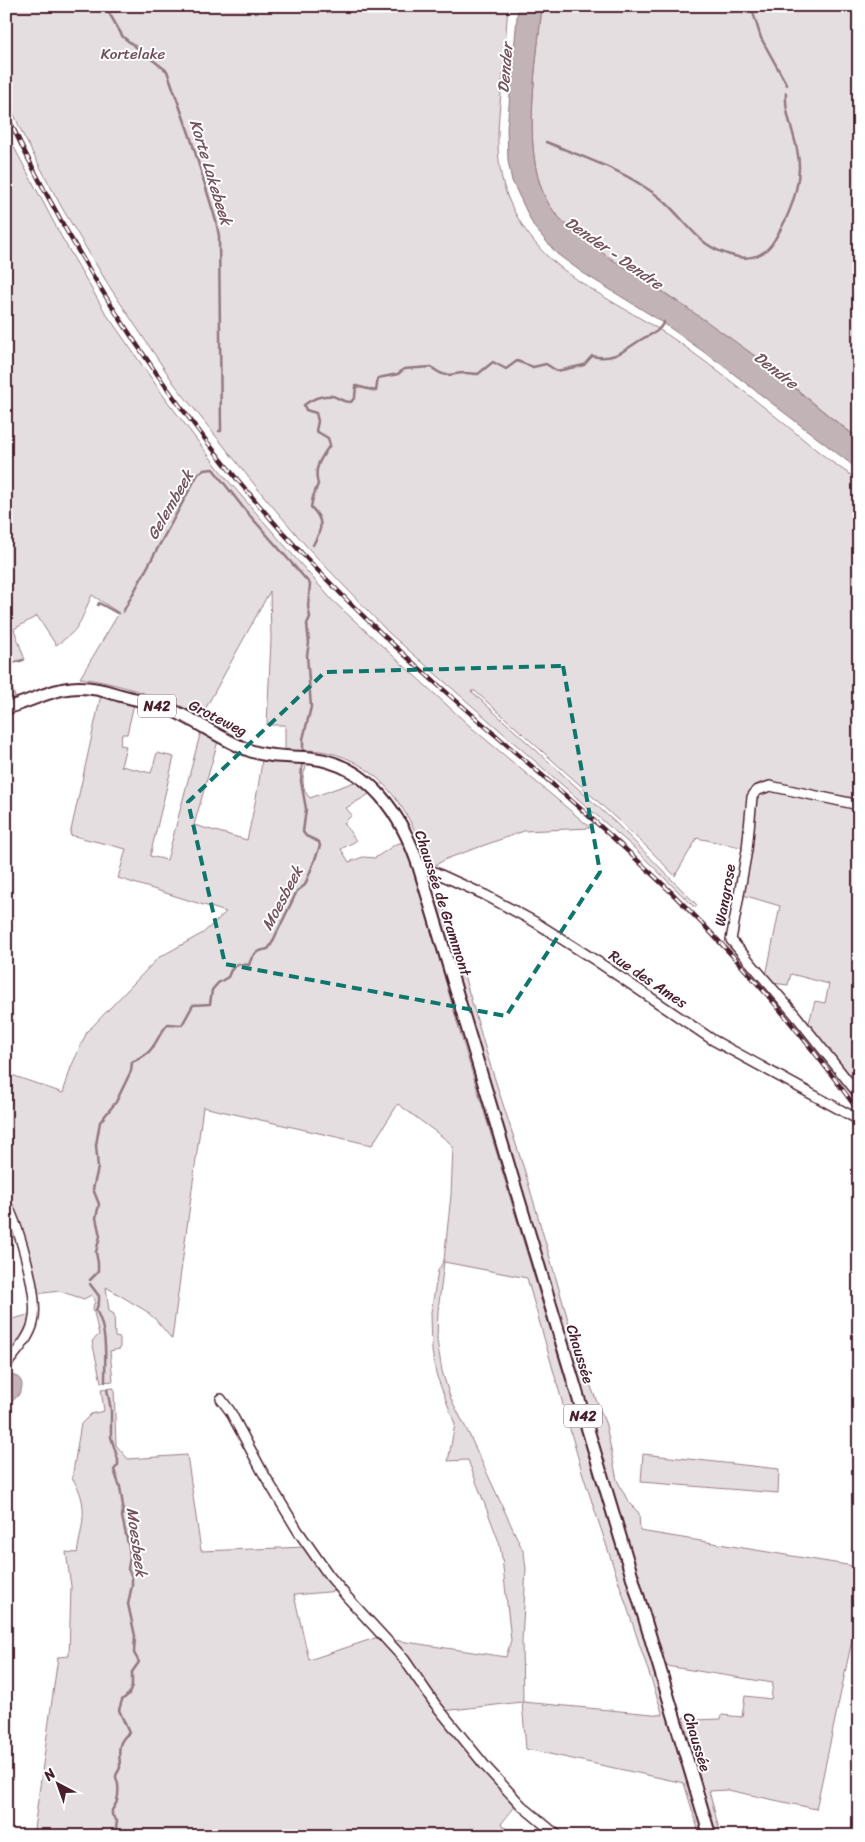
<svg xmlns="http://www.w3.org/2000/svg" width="865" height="1842" font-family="Sriracha,sans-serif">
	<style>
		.green { fill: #e5dee0; stroke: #987e86; fill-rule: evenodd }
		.water { fill: #c1b3b6; stroke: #91787e }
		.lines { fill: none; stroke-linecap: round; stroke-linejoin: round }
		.stream { stroke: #91787e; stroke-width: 2.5 }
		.minor-casing { stroke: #4a1f2b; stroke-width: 12 }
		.major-casing { stroke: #4a1f2b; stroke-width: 15 }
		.minor { stroke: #fff; stroke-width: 9 }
		.major { stroke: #fff; stroke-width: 11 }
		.rail-casing { stroke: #4a1f2b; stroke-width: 4.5 }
		.rail { stroke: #fff; stroke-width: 2.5; stroke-dasharray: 8; stroke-linecap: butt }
		.marked { fill: none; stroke: #0f766e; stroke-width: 4; stroke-dasharray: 10 6; stroke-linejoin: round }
		.labels { text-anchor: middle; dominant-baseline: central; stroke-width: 4; stroke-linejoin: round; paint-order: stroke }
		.shield { fill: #fff; stroke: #80626b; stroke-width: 1 }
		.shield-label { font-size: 14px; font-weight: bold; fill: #4a1f2b }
		.park-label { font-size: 15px; fill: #714f58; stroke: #fff }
		.street-label { font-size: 15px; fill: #4a1f2b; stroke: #fff }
		.water-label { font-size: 16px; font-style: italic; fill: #74535c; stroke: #fff }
	</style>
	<rect width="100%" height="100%" fill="#fff"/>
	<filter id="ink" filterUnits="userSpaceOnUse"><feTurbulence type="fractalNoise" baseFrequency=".02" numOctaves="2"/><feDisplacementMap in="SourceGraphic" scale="10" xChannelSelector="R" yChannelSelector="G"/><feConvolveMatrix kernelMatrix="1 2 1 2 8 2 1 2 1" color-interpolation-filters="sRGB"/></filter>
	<g filter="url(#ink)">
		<g class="green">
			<path d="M6 6H508C506 29 505 52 503 74 499 116 492 158 508 198 517 220 531 240 548 257 588 293 641 315 684 346 717 370 749 395 780 420 806 441 830 463 859 480V799L771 782C764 782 758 782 752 788 744 797 746 835 745 848L697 838 675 876 649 849 580 785 475 691H471L617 824 697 905 695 908 634 848 389 633 308 548 262 494 175 385 109 286 62 208 23 135 6 96Z"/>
			<path d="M542 6H859V439C822 412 789 381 752 354 723 334 694 313 665 293 630 270 563 236 545 197 521 147 537 61 542 6Z"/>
			<path d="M6 132 61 236 105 312 168 402 225 477 332 600 472 728 591 828 524 831 446 859 434 866C419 853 423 846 414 829 395 790 365 757 320 751 308 749 296 751 285 752V725H267L271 640 270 591 203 713 193 708 191 711C156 696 118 683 80 678L119 613 92 595C80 620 82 629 56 645L37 616 14 629 25 660 7 664 6 668 15 697 6 699Z"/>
			<path d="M101 695 134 704 127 734H122L120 745 126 746 121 766 151 773 157 753 174 757 150 856 167 860 201 731 218 741 194 825 247 840C253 813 259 787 262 760L304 764 306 768C301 776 302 791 310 798L357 781 371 793 346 808 352 815 344 823 356 841 341 849 349 862 363 857 375 858 396 844 404 842 413 865 459 1029 704 1836H700L684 1783 526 1749 522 1702 443 1711 393 1640 506 1657 511 1640 502 1558 499 1542 468 1460 448 1461 455 1424 436 1374 432 1351 431 1312 438 1271 444 1260 451 1195 453 1147 448 1141 398 1104 372 1145 203 1107 172 1339 155 1319 146 1311 106 1287 109 1311 114 1314 115 1337 120 1338V1349L110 1351 113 1381 101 1382 92 1341 99 1335 93 1308 95 1300 91 1295 84 1299 59 1291 36 1294 6 1200V1073L63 1093 71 1067 87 1032 158 958 203 933 226 912 118 878 126 849 70 835ZM444 1262 527 1278 583 1475 663 1715 523 1702 522 1641 526 1569 524 1553 468 1432 450 1397 442 1371 437 1340 438 1311Z"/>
			<path d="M772 790 859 806V1078L857 1087 808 1026 815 1001 825 1003 829 984 791 974 788 985 772 983 766 976 780 906 743 895 755 798C759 792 765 791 772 790Z"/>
			<path d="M442 900 489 1061 525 1172 573 1337 588 1379 606 1425 617 1480 629 1503 639 1513 640 1531 859 1567V1607L816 1809 728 1790 709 1791 721 1836H716L683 1718 692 1714 694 1720 721 1719 722 1715 742 1717 745 1696 771 1699 773 1683 666 1666 656 1637 435 901Z"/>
			<path d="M31 1314C28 1332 17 1345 6 1359V1321Z"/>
			<path d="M114 1388 116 1445 128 1459 187 1455 201 1551 307 1547 339 1591 294 1595 309 1660 381 1636 517 1804 501 1824 511 1833 532 1836H33L58 1657 69 1656 71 1586 66 1552 77 1553C82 1524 90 1504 72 1478L81 1424 91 1414 104 1411 101 1389Z"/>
			<path d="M643 1454 779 1469 778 1493 641 1482Z"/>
		</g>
		<g class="water">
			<path d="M518 6H542C537 61 521 147 545 197 561 232 618 262 649 283 685 306 721 331 755 356 790 383 823 413 859 439V470L722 365 659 320 583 273 557 254 534 227 512 181 508 161 507 128Z"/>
			<path d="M11 1375C31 1378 20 1400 7 1403L6 1381Z"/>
		</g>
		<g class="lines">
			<g class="stream">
				<path d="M105 6 123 37 167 71 191 139 216 221 219 236 221 431H219"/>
				<path d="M751 6 761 38 787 85"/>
				<path d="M546 142C578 155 614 167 643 186 651 191 660 197 667 204 693 229 700 249 738 257 756 260 767 253 775 239 788 218 798 192 799 168 800 142 784 119 786 93"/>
				<path d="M313 545C322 529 325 521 311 507L313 497 318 484C313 468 321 458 330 445L328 438 316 431 318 421 316 413 306 410 304 405C312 399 322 395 332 396 339 397 340 402 351 402L355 397 356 386 376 391 378 378 398 374 404 369 431 367C448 380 448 373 466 373 470 373 474 374 478 374L493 362 506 369 517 361 533 367 546 364 557 371 584 365 592 356C615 361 624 350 642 339 653 333 657 334 664 322"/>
				<path d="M98 605 99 603 117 613"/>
				<path d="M123 612 198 474 204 470 213 469 245 510 310 584 308 606 310 617 307 624 309 643 307 655 311 707 303 739V750"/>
				<path d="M9 664 23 660"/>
				<path d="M90 1280 98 1272V1263L96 1252 100 1236 96 1218 99 1204 93 1189 98 1168 96 1145 100 1122 116 1102 131 1071 132 1062C157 1052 153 1041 168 1024L182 1025 193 1005 210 1004 212 990 218 983 228 977 231 970 238 964 249 965C252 954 256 951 268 949L271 945 297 891 305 885 320 846 319 842 306 836 303 832 306 809 301 781 302 766"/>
				<path d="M90 1284 99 1296V1302L96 1310C108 1331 105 1358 105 1382"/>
				<path d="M107 1389 111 1410V1437L118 1460V1465L114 1470 120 1487 123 1506 122 1517 129 1548 130 1557 128 1569 132 1577V1585L128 1604 135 1636 134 1653 139 1662 132 1672V1686L129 1694 122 1700 119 1710 129 1733C117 1742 119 1751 120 1765 121 1770 117 1771 116 1776 116 1778 117 1781 118 1784 119 1793 118 1803 112 1810V1815L117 1821 115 1836"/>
			</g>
			<g class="minor-casing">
				<g id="minor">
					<path d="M859 805 770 786 756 791 752 797 747 850 731 940 797 1017 859 1095"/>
					<path d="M419 867 430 870 485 895 535 922 598 962 713 1040 859 1120"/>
					<path d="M6 1203C19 1227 40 1298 33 1323 29 1339 16 1352 6 1365"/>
					<path d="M221 1399 230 1411 262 1471 298 1531 328 1574 347 1597 404 1659 435 1704 486 1767 522 1806 558 1836"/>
				</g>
			</g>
			<g class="major-casing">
				<path id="major" d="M6 708C28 703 48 690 71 688 88 686 104 690 119 695 137 700 157 703 174 711 200 723 224 741 251 751 271 758 291 756 311 758 370 765 402 816 419 867L710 1836"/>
			</g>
			<use href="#minor" class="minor"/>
			<use href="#major" class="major"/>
			<g class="rail-casing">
				<path id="rail" d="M6 113C90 293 207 461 348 601 439 692 541 770 635 858 718 934 793 1020 859 1112"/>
			</g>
			<use href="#rail" class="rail"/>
		</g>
	</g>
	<path class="marked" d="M563 666 600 872 506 1016 225 964 188 802 325 672Z"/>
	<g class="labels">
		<g class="shield">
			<rect x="138" y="694.5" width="38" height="23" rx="4"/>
			<rect x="564" y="1404.5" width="38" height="23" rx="4"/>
		</g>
		<g class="shield-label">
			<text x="157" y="706">N42</text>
			<text x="583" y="1416">N42</text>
		</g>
		<g class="park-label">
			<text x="133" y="54">Kortelake</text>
		</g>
		<g class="street-label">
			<text transform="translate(218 718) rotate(27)">Groteweg</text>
			<text transform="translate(725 895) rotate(-80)">Wangrose</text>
			<text transform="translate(443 903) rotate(72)">Chaussée de Grammont</text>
			<text transform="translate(648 979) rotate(34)">Rue des Ames</text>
			<text transform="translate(580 1354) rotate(73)">Chaussée</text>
			<text transform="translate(697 1742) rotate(73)">Chaussée</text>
		</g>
		<g class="water-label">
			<text transform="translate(505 68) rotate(-85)">Dender</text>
			<text transform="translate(211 172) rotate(73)">Korte Lakebeek</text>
			<text transform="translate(614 253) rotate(35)">Dender - Dendre</text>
			<text transform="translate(776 370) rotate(38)">Dendre</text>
			<text transform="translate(170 505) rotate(-60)">Gelembeek</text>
			<text transform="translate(282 898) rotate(-62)">Moesbeek</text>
			<text transform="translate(137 1542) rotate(82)">Moesbeek</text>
		</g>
	</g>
	<rect width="865" height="1842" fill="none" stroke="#fff" stroke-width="25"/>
	<rect x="12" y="12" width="840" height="1817" fill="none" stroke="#4a1f2b" stroke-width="2" filter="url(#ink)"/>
	<g transform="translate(58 1784) rotate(319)" stroke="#ffffff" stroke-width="4" paint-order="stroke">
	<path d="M0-4L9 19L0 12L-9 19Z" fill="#4a1f2b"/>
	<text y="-8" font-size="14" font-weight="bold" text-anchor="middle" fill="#4a1f2b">N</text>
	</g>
</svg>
